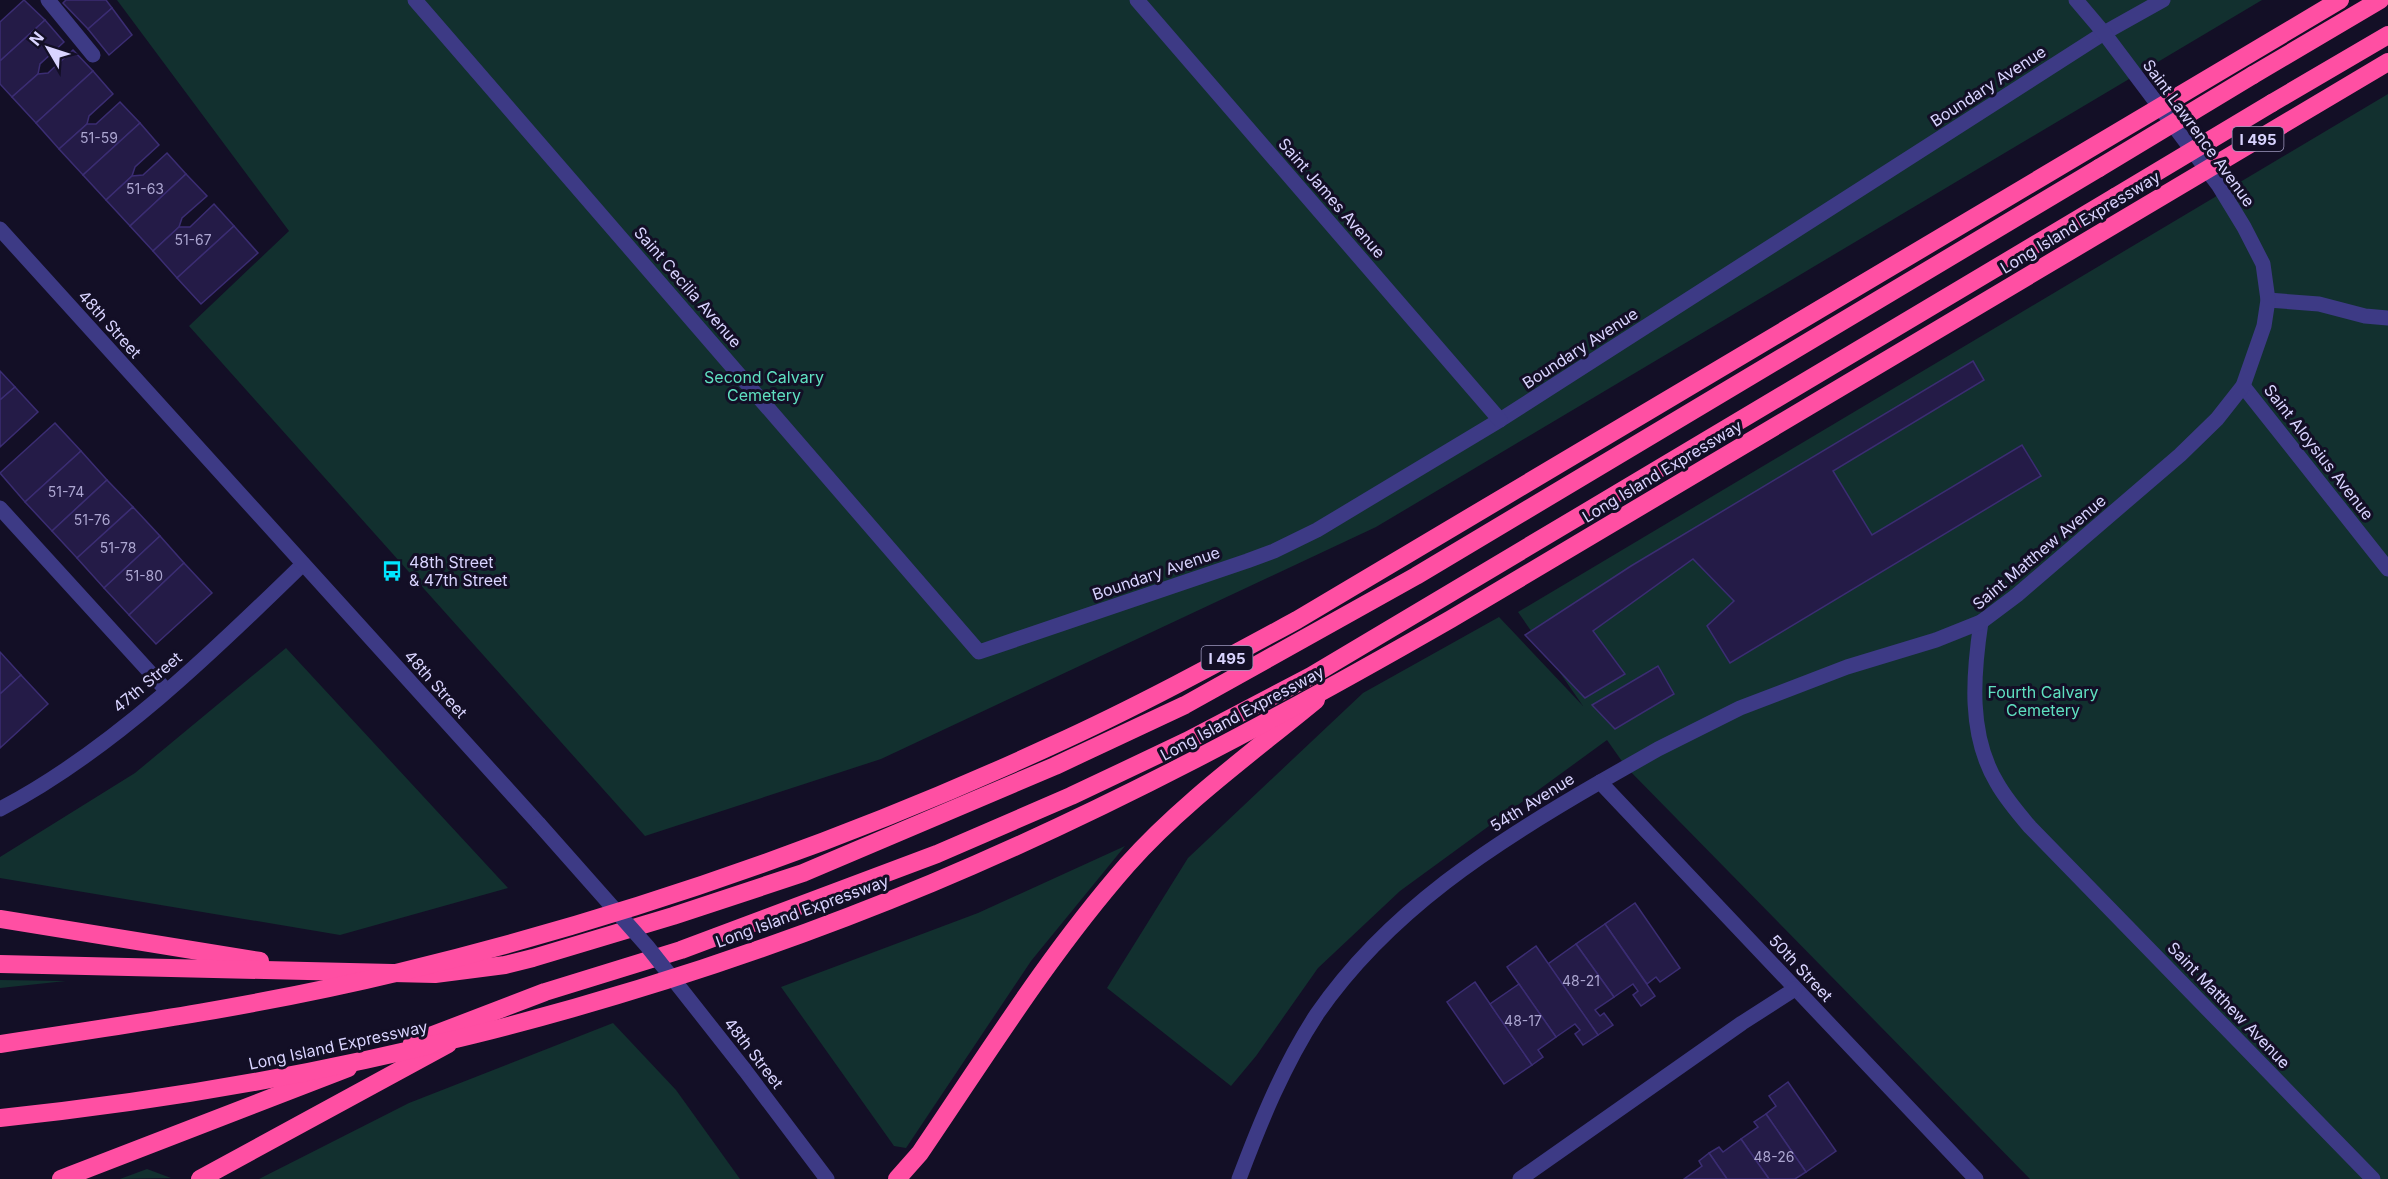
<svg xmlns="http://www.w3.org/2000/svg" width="2388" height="1179" font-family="Inter,sans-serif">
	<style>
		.green { fill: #12302f }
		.building { fill: #241b47; stroke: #3b2d73; stroke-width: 1.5 }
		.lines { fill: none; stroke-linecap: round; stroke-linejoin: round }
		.service { stroke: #3d3a85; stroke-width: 15 }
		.minor { stroke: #3d3a85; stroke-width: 15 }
		.tertiary { stroke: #3d3a85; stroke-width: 15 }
		.motorway { stroke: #ff4fa3; stroke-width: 18 }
		.tertiary-bridge { stroke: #3d3a85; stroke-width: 15 }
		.motorway-bridge { stroke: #ff4fa3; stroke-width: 18 }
		.labels { text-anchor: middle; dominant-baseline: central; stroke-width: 6; stroke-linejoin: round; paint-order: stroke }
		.number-label { font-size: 14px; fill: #aca6d1 }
		.shield { fill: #130f26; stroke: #9e99be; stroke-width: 1.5 }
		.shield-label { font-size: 15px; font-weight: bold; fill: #d9d4ff }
		.street-label { font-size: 16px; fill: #d9d4ff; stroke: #130f26 }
		.park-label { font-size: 16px; fill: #5fe0c0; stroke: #130f26 }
		.poi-label { font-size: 16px; fill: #d9d4ff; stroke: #130f26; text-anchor: start }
	</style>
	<rect width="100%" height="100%" fill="#130f26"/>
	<g class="green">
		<path d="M117 0H2262L1376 527 881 759 645 836 189 326 289 231Z"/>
		<path d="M2388 94V1179H2030L1626 767 1607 740 1400 891 1318 968 1256 1056 1231 1086 1107 988 1188 858 1363 693 1499 617 1583 706 1518 612Z"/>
		<path d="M286 648 508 888 340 935 0 878V857L135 773Z"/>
		<path d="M1125 846 1031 961 906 1148 894 1146 781 987 978 913Z"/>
		<path d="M0 980 66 981 0 988Z"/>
		<path d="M613 1023 676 1090 740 1179H259L409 1103Z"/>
		<path d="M147 1169 171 1178 120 1179Z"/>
	</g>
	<g class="building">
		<path d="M24 0 45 20 0 61V22Z"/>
		<path d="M66 0H106L112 8 88 29 63 3Z"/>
		<path d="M112 8 132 35 109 55 88 29Z"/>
		<path d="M45 20 64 42 40 64 38 74 12 97 0 84V61Z"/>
		<path d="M73 50 93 71 36 123 12 97 38 74 48 73Z"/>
		<path d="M93 71 113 94 89 116 87 124 59 149 36 123Z"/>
		<path d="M120 102 140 123 83 175 59 149 87 124H96Z"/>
		<path d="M140 123 159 145 135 167 132 176 106 200 83 175Z"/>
		<path d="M167 153 186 174 130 226 106 200 132 176 143 175Z"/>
		<path d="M186 174 207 196 182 218 179 227 153 251 130 226Z"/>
		<path d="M214 204 234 226 177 278 153 251 179 227H190Z"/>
		<path d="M234 226 258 253 201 304 177 278Z"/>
		<path d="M1973 361 1984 380 1833 471 1872 535 2022 445 2041 476 1730 663 1707 626 1734 601 1693 559 1593 631 1625 674 1585 698 1525 635 1631 566Z"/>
		<path d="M0 371 15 387 0 400Z"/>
		<path d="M15 387 38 412 0 447V400Z"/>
		<path d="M55 423 81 451 25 502 0 473Z"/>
		<path d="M81 451 107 480 52 531 25 502Z"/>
		<path d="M107 480 133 507 77 558 52 531Z"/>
		<path d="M133 507 160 536 104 588 77 558Z"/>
		<path d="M160 536 184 563 129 615 104 588Z"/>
		<path d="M184 563 212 593 156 644 129 615Z"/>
		<path d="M0 652 21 675 0 694Z"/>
		<path d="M1658 666 1674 694 1615 729 1592 705Z"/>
		<path d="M21 675 48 704 0 748V694Z"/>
		<path d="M1635 903 1680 968 1660 982 1656 977 1647 984 1605 924Z"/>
		<path d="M1605 924 1655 996 1641 1006 1633 995 1638 991 1633 984 1614 997 1576 944Z"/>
		<path d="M1576 944 1614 997 1595 1010 1600 1016 1604 1013 1613 1025 1598 1035 1548 964Z"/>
		<path d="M1536 946 1598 1035 1583 1045 1575 1034 1580 1030 1575 1024 1556 1037 1507 967Z"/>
		<path d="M1475 982 1532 1065 1504 1084 1447 1002Z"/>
		<path d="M1519 984 1556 1037 1538 1050 1543 1057 1532 1065 1490 1004Z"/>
		<path d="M1788 1082 1836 1151 1806 1172 1766 1114 1776 1106 1769 1096Z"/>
		<path d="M1766 1114 1806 1172 1795 1179H1769L1741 1139 1758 1127 1754 1122Z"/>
		<path d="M1741 1139 1769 1179H1727L1709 1153 1719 1147 1723 1152Z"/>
		<path d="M1709 1153 1727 1179H1684L1702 1166 1699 1161Z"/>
	</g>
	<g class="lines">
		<g class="service">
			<path d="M48 0 93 55"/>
			<path d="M415 0 979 652 1247 561 1274 551 1317 530 1500 420 2104 33 2163 0"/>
			<path d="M1137 0 1500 420"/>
			<path d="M2268 300 2319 304 2365 316 2388 318"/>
			<path d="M2243 386 2388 569"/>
			<path d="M0 508 166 690"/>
			<path d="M1981 622C1973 675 1968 735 1997 783 2006 799 2018 813 2030 827L2373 1179"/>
			<path d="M1600 782 1658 749 1740 708 1847 667 1936 640 1981 622 2017 595 2180 455 2217 419 2243 386 2264 326 2268 300 2263 264 2244 227 2219 186 2104 33 2076 0"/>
		</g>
		<g class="minor">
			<path d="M0 809C110 752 214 651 303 564"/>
			<path d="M1239 1179C1260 1123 1284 1064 1317 1014 1388 911 1494 843 1600 782L1976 1179"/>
			<path d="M1520 1179 1742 1023 1795 989"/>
		</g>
		<g class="tertiary">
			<path d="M0 229 539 824"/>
			<path d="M744 1069 827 1179"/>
		</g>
		<g class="motorway">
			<path d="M2253 75 2380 0"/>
			<path d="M2272 103 2388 35"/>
			<path d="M0 919 260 961"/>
			<path d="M0 964 435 974 505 965 533 958 673 916 803 873 1055 766 1185 705 1416 576 2099 168"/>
			<path d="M412 1043 545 992 681 950 937 854 1071 796 1187 741 1311 676 2115 197"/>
			<path d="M61 1179 348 1068"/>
			<path d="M200 1179 448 1044"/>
			<path d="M897 1179 920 1153C986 1056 1049 954 1127 865 1181 804 1253 752 1316 700"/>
		</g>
		<path class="tertiary-bridge" d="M539 824 647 946 744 1069"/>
		<g class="motorway-bridge">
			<path d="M2099 168 2253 75"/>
			<path d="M2115 197 2272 103"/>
			<path d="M0 1044C134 1024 268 1004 400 972 623 918 843 842 1051 746 1135 708 1216 664 1297 620L2340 0"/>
			<path d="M0 1118C319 1085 635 1007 932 883 1111 808 1282 716 1451 619L2388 62"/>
		</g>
	</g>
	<defs>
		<g id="bus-bare" transform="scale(1.62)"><path d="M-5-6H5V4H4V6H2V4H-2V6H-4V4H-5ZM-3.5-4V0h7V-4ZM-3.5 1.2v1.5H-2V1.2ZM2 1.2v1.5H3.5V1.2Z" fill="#00e5ff" stroke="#130f26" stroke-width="2.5" paint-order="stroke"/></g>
	</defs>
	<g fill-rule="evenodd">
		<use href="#bus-bare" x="392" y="571"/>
	</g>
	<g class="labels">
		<g class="number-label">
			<text x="99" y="137">51-59</text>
			<text x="145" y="188">51-63</text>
			<text x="193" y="239">51-67</text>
			<text x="66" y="491">51-74</text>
			<text x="92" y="519">51-76</text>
			<text x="118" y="547">51-78</text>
			<text x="144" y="575">51-80</text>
			<text x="1581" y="980">48-21</text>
			<text x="1523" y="1020">48-17</text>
			<text x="1774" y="1156">48-26</text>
		</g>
		<g class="shield">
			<rect x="2232.5" y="127" width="51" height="24" rx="4.5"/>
			<rect x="1201.5" y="646" width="51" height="24" rx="4.5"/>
		</g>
		<g class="shield-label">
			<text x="2258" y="139">I 495</text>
			<text x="1227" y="658">I 495</text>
		</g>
		<g class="street-label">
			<text transform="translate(1988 86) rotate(-33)">Boundary Avenue</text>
			<text transform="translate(2199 133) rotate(54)">Saint Lawrence Avenue</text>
			<text transform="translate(1332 198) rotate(49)">Saint James Avenue</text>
			<text transform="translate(2080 222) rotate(-31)">Long Island Expressway</text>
			<text transform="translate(688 287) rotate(49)">Saint Cecilia Avenue</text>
			<text transform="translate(110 324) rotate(48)">48th Street</text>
			<text transform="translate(1580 348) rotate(-33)">Boundary Avenue</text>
			<text transform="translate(2319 452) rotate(52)">Saint Aloysius Avenue</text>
			<text transform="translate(1662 471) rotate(-31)">Long Island Expressway</text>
			<text transform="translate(2039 552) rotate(-40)">Saint Matthew Avenue</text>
			<text transform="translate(1156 573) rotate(-19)">Boundary Avenue</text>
			<text transform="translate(147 682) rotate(-40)">47th Street</text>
			<text transform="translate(436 684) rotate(48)">48th Street</text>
			<text transform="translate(1242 713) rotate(-28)">Long Island Expressway</text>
			<text transform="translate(1532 802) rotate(-32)">54th Avenue</text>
			<text transform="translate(802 911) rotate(-20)">Long Island Expressway</text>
			<text transform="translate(1801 968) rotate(47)">50th Street</text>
			<text transform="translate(2229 1005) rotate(46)">Saint Matthew Avenue</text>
			<text transform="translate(338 1045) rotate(-12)">Long Island Expressway</text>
			<text transform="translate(754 1053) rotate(52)">48th Street</text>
		</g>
		<g class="park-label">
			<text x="764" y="377">Second Calvary<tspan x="764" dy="18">Cemetery</tspan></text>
			<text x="2043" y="692">Fourth Calvary<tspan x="2043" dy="18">Cemetery</tspan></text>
		</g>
		<g class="poi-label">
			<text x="409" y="562">48th Street<tspan x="409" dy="18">&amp; 47th Street</tspan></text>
		</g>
	</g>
	<g transform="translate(48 48) rotate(309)" stroke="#130f26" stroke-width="4.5" paint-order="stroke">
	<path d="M0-4.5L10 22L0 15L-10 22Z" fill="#d9d4ff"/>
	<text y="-9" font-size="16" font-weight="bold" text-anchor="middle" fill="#d9d4ff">N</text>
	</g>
</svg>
